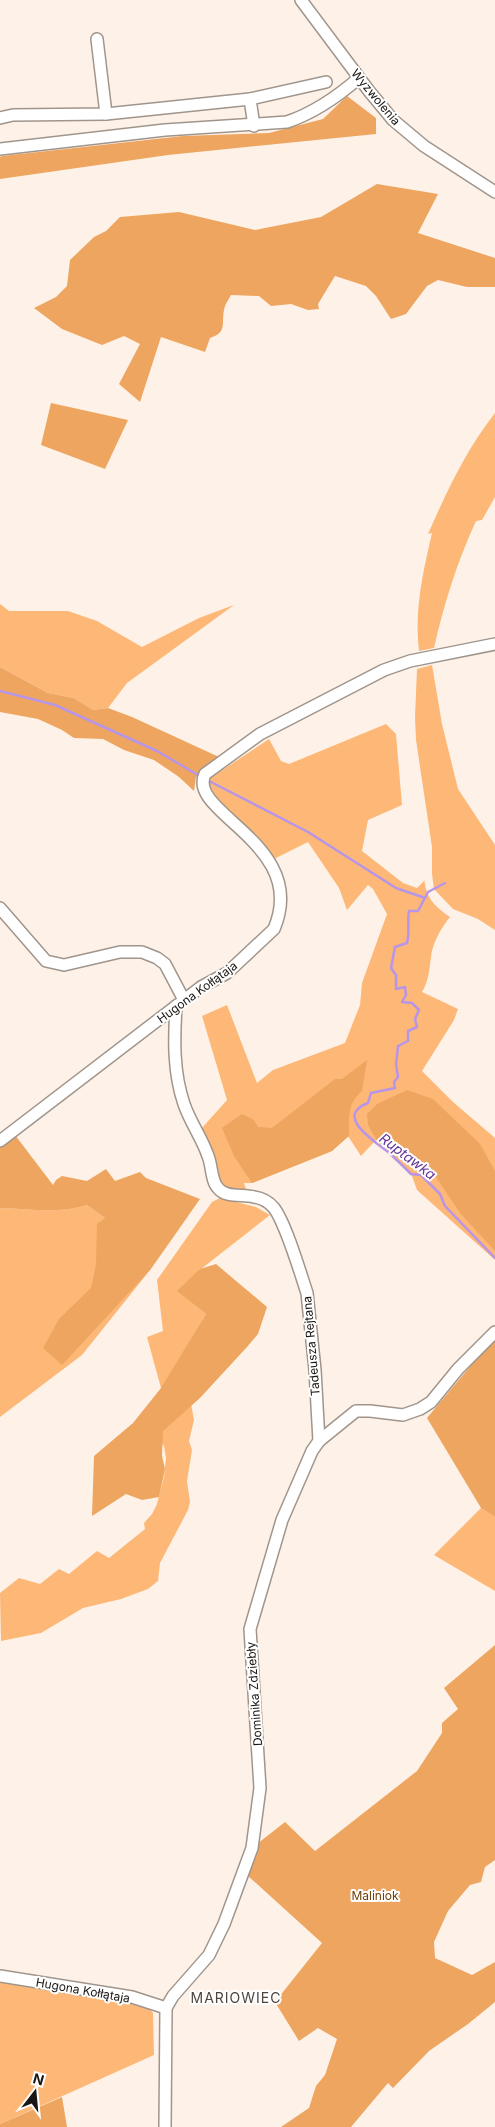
<svg xmlns="http://www.w3.org/2000/svg" width="495" height="2127" font-family="Inter,sans-serif">
	<style>
		.green { fill: #fdb776 }
		.forest { fill: #eea55f }
		.lines { fill: none; stroke-linecap: round; stroke-linejoin: round }
		.stream { stroke: #b795e8; stroke-width: 2.5 }
		.minor-casing { stroke: #a0958c; stroke-width: 14 }
		.minor { stroke: #fff; stroke-width: 11 }
		.labels { text-anchor: middle; dominant-baseline: central; stroke-width: 4; stroke-linejoin: round; paint-order: stroke }
		.street-label { font-size: 12px; fill: #1a1613; stroke: #fff }
		.park-label { font-size: 12px; fill: #6d3e05; stroke: #fff }
		.water-label { font-size: 14px; font-style: italic; fill: #653898; stroke: #fff }
		.neighbourhood-label { font-size: 14px; letter-spacing: 1px; fill: #4f453e; stroke: #fff }
	</style>
	<rect width="100%" height="100%" fill="#fef2e8"/>
	<g class="green">
		<path d="M495 413V497L482 520 476 521C457 562 444 604 434 648L419 651C414 611 423 572 432 533L428 534C447 491 466 450 495 413Z"/>
		<path d="M0 604 9 611H68L97 621 142 647 199 618 234 605 127 683 108 708 93 710 74 698 48 693 0 667Z"/>
		<path d="M432 665 442 724 458 789 495 845V930L478 919 453 909 434 889 432 874V847L416 740 415 717 417 669Z"/>
		<path d="M386 724 396 734 402 805 368 820 362 851 403 883 417 888 424 881V878C426 898 434 906 450 917 441 928 432 944 431 957 429 971 429 980 422 992L458 1009 454 1020 422 1071 453 1102 495 1138V1260L417 1190 412 1176 376 1140 361 1156 348 1136 332 1151 252 1183H244L247 1193 217 1185 201 1129 227 1100 202 1016 227 1005 257 1083 273 1070 345 1043 360 1005 362 983 387 914 373 889 368 885 347 910 339 888 308 842 272 860C263 835 224 813 207 792L209 779 269 739 281 761 289 764Z"/>
		<path d="M220 1198 256 1207 270 1215 201 1269 178 1291 206 1314 182 1355 194 1420 189 1441 192 1450 187 1481 190 1502 188 1510 160 1563 158 1581 148 1589 121 1599 83 1608 41 1633 1 1641 0 1593 19 1578 40 1584 59 1569 69 1574 97 1551 109 1558 145 1529 144 1523 152 1514 157 1504 164 1477 166 1458 164 1446 154 1433 161 1388 147 1337 163 1331 157 1280 212 1202Z"/>
		<path d="M87 1205 105 1218 188 1216 150 1270 82 1355 0 1417V1208C29 1209 59 1214 87 1205Z"/>
		<path d="M481 1508 495 1517V1591L434 1555Z"/>
		<path d="M0 1981 146 2005 153 2013 154 2055 0 2124Z"/>
	</g>
	<g class="forest">
		<path d="M347 96 376 118V134L168 155 0 179V157L2 156 183 136 269 133 323 119Z"/>
		<path d="M377 184 438 194 418 233 495 258V287H467L438 280 427 286 406 314 391 319 376 296 366 286 335 276 318 304 319 309 308 310 291 304 271 306 259 296 231 295C229 299 226 303 225 306 220 322 229 332 210 338L205 352 161 337 140 402 119 384 140 344 124 336 102 345 62 329 34 308 56 297 67 286 70 260 94 237 106 231 120 217 179 212 255 230 321 217Z"/>
		<path d="M51 403 128 420 105 469 41 445Z"/>
		<path d="M0 667 48 693 74 698 93 710 108 708 132 717 219 757 196 777 194 791 179 777 154 760 124 750 103 739 74 738 62 730 38 719 0 712Z"/>
		<path d="M367 1060 362 1091C347 1103 349 1118 349 1136L332 1151 252 1183 234 1156 222 1128 242 1114 254 1120 258 1127 272 1128 335 1079H342Z"/>
		<path d="M407 1090 433 1099 480 1144 495 1171V1251L460 1213 430 1168 378 1142 368 1125 367 1114 377 1104Z"/>
		<path d="M15 1135 53 1185 56 1180 62 1176 87 1181 106 1169 115 1181 140 1172 146 1178 200 1199 150 1270 62 1365 43 1348 59 1319 91 1288 96 1265 97 1224 105 1218 87 1205C59 1214 29 1209 0 1208V1146Z"/>
		<path d="M216 1264 267 1307 258 1334 247 1347 200 1398 163 1431 162 1456 165 1469 159 1497 142 1500 126 1494 92 1516 94 1456 133 1423 161 1388 206 1314 177 1291 200 1269Z"/>
		<path d="M495 1341V1517L481 1508 427 1418 483 1351Z"/>
		<path d="M495 1645V1860L485 1867 481 1882 470 1885 448 1911 434 1942 435 1958 472 1975 495 1962V2002L468 2024 429 2051 393 2088 388 2083 351 2127H281L309 2108 316 2086 325 2075 337 2039 318 2028 299 2041 275 2002 322 1943 247 1875 257 1844 285 1822 315 1851 417 1771 442 1733V1723L458 1709 444 1688Z"/>
		<path d="M62 2097 67 2127H0V2124Z"/>
	</g>
	<g class="lines">
		<g class="stream">
			<path d="M0 691 55 705 157 751 198 775"/>
			<path d="M209 781 308 832 396 888 425 898"/>
			<path d="M445 883 428 892 418 911H409C407 923 410 932 407 943L395 947 391 968 396 975V989L405 987 406 995 402 1002 412 1003 419 1010 415 1019 417 1027 408 1031V1041L398 1046 396 1064 398 1077 394 1082 395 1088 371 1093 368 1103C333 1116 376 1142 388 1152 396 1159 404 1167 411 1174L421 1175 440 1194 445 1206 495 1258"/>
		</g>
		<g class="minor-casing">
			<g id="minor">
				<path d="M301 0 369 91 393 120 424 146 495 192"/>
				<path d="M250 99 326 82"/>
				<path d="M106 114 250 99 254 126"/>
				<path d="M0 118 13 115 106 114 97 39"/>
				<path d="M0 149 165 130 287 122C314 113 337 97 359 78"/>
				<path d="M0 908 46 961 64 965 120 952H142L157 958 165 964 184 1000"/>
				<path d="M176 1006C174 1039 173 1072 184 1104 190 1122 202 1138 208 1156 212 1165 211 1181 218 1188 225 1198 243 1194 254 1197 261 1198 269 1202 274 1208 286 1224 300 1272 307 1293L315 1370 319 1441"/>
				<path d="M0 1141 184 1000 201 987 227 973 274 929C310 844 186 813 205 774L260 734 384 670 410 661 495 644"/>
				<path d="M0 1976 132 1997 166 2008"/>
				<path d="M165 2127 166 2008 173 1996 209 1955 224 1924 252 1848 260 1788 250 1629 282 1520 312 1451 319 1441 356 1411H370L403 1415 420 1409 431 1402 458 1369 495 1332"/>
			</g>
		</g>
		<use href="#minor" class="minor"/>
	</g>
	<g class="labels">
		<g class="street-label">
			<text transform="translate(376 97) rotate(50)">Wyzwolenia</text>
			<text transform="translate(197 992) rotate(-36)">Hugona Kołłątaja</text>
			<text transform="translate(311 1346) rotate(-95)">Tadeusza Rejtana</text>
			<text transform="translate(254 1694) rotate(-94)">Dominika Zdziebły</text>
			<text transform="translate(83 1990) rotate(10)">Hugona Kołłątaja</text>
		</g>
		<g class="park-label">
			<text x="375" y="1895">Maliniok</text>
		</g>
		<g class="water-label">
			<text transform="translate(408 1156) rotate(37)">Ruptawka</text>
		</g>
		<g class="neighbourhood-label">
			<text x="236" y="1997">MARIOWIEC</text>
		</g>
	</g>
	<g transform="translate(35 2092) rotate(16)" stroke="#ffffff" stroke-width="4" paint-order="stroke">
	<path d="M0-4L9 19L0 12L-9 19Z" fill="#1a1613"/>
	<text y="-8" font-size="14" font-weight="bold" text-anchor="middle" fill="#1a1613">N</text>
	</g>
</svg>
